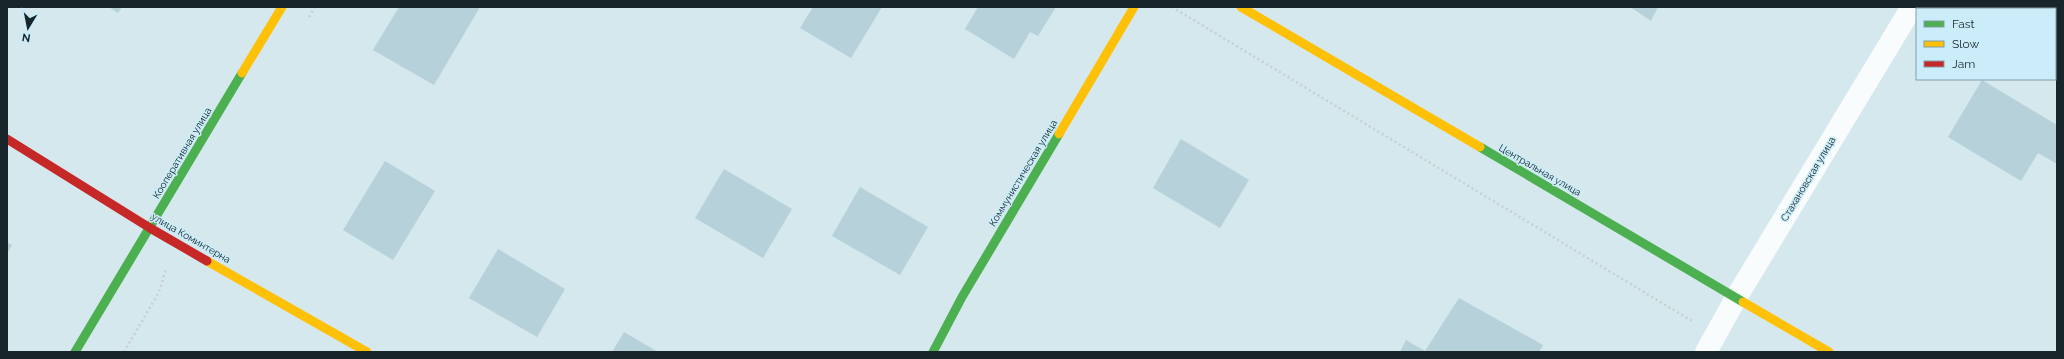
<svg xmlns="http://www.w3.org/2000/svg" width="2064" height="359" font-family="Raleway,sans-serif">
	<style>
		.building { fill: #b6d1d9 }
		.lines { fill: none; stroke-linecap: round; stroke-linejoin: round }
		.path { stroke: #cacfd2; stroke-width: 2.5; stroke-dasharray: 2 3; stroke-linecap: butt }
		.street { stroke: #f9fcfc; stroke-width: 22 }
		.fast { stroke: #4caf50; stroke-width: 9 }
		.slow { stroke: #ffc107; stroke-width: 9 }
		.jam { stroke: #c62828; stroke-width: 9 }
		.labels { text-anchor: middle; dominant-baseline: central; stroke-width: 3; stroke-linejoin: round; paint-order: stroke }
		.street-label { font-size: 10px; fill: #18252a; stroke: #caedf9 }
	</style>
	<rect width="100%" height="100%" fill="#d4e8ee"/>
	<g class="building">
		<path d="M109 7H122L118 13Z"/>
		<path d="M399 7H480L434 85 373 50Z"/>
		<path d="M813 7H882L851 58 800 28Z"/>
		<path d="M978 7H1056L1038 36 1030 32 1014 59 965 29Z"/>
		<path d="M1630 7H1658L1651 21Z"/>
		<path d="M1982 80 2057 125V164L2038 153 2021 181 1948 137Z"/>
		<path d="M1181 139 1249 180 1220 228 1153 188Z"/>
		<path d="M385 161 435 191 393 260 343 230Z"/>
		<path d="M724 169 792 209 763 258 695 218Z"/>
		<path d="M860 187 928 227 900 275 832 236Z"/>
		<path d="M7 242 12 245 7 254Z"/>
		<path d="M498 249 565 289 537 337 469 298Z"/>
		<path d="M1459 298 1543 345 1539 352H1400L1406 340 1425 351Z"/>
		<path d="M624 332 658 352H612Z"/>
	</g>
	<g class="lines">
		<g class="path">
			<path d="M1172 7 1692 321"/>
			<path d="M309 17 315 7"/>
			<path d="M124 352 159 292 166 269"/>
		</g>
		<path class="street" d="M1706 352 1736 298 1912 7"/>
		<g class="fast">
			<path d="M1480 147 1743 302"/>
			<path d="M75 352 242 73"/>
			<path d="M933 352 962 297 1059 134"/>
		</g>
		<g class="slow">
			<path d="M1241 7 1480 147"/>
			<path d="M242 73 282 7"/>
			<path d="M1059 134 1134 7"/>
			<path d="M207 261 367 352"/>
			<path d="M1743 302 1829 352"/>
		</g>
		<path class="jam" d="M7 139 150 228 207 261"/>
	</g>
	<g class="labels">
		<g class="street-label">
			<text transform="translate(182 153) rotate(-59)">Кооперативная улица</text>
			<text transform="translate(1540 170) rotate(30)">Центральная улица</text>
			<text transform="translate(1023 173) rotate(-59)">Коммунистическая улица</text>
			<text transform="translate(1808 179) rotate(-59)">Стахановская улица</text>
			<text transform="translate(191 238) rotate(30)">улица Коминтерна</text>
		</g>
	</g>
	<rect width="2064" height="359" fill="none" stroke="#18252a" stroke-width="16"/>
	<rect x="1916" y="8" width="140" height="72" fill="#caedf9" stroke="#839da6"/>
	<rect x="1924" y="21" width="20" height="6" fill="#4caf50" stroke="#839da6"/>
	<text x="1952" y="28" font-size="12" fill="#18252a">Fast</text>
	<rect x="1924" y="41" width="20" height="6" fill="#ffc107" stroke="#839da6"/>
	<text x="1952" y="48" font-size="12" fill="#18252a">Slow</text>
	<rect x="1924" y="61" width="20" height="6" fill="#c62828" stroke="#839da6"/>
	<text x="1952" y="68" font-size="12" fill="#18252a">Jam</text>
	<g transform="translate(28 28) rotate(190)" stroke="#caedf9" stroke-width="3" paint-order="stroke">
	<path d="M0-3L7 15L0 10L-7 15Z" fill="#18252a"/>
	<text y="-6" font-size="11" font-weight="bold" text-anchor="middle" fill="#18252a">N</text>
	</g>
</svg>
